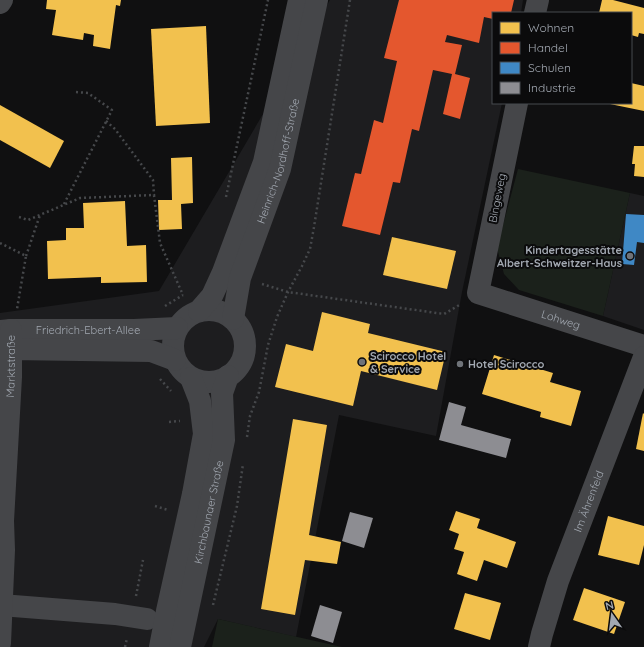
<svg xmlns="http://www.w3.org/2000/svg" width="644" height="647" font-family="Quicksand,sans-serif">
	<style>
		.built { fill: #1d1d1f }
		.green { fill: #1b211b }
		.homes { fill: #f2c14e }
		.shops { fill: #e4572e }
		.schools { fill: #3f88c5 }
		.industry { fill: #8d8d92 }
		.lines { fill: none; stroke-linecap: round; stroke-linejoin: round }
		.path { stroke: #46484b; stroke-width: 2.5; stroke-dasharray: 2 3; stroke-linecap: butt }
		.minor { stroke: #454649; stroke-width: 22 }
		.poi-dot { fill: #6f7379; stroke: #0b0b0c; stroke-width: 1.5 }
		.labels { text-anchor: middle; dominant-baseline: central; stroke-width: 4; stroke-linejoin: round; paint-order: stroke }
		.street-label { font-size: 11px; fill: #a2a8b1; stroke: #0b0b0c }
		.poi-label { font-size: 11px; font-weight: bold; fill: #a2a8b1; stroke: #0b0b0c; text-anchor: start }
	</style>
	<rect width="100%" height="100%" fill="#101011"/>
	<g class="built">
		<path d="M330 0H523L521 13H493V103H502L462 292 436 436 339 415 296 637 218 619 204 647H0V313L159 291Z"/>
		<path d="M630 193 644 196V330L603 316Z"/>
	</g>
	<g class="green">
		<path d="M518 169 630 193 603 316 519 290 504 274 497 248Z"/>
		<path d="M218 619 342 647H212Z"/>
	</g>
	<g class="homes">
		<path d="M47 0H121L120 6 116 5 110 49 93 46 94 35 84 33 83 40 52 35 56 10 46 9Z"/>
		<path d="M602 0H613L644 8V34L639 33 638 37 631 35V13H599Z"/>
		<path d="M206 26 210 123 156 126 151 29Z"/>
		<path d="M631 83 644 86V111L610 104 631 103Z"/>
		<path d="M0 105 64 141 50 168 0 140Z"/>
		<path d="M634 146H644V177L634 176 635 164H632Z"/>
		<path d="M192 157 193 203 181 204 182 229 159 230 158 200H172L171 158Z"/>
		<path d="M125 201 127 246 146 245 147 282 101 283V277L48 279 47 241 66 240V228H84L83 203Z"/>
		<path d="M392 237 456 251 447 289 383 275Z"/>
		<path d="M322 312 370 324 368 333 446 352 437 390 361 371 353 406 275 387 286 344 313 351Z"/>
		<path d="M494 355 553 373 550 382 581 391 571 426 540 417 541 412 482 394Z"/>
		<path d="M643 413 644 414V451L636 449Z"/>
		<path d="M293 419 327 425 309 535 341 542 337 564 305 560 295 615 261 609Z"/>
		<path d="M456 511 480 519 477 528 516 542 507 568 484 560 477 581 457 574 464 552 454 549 459 534 449 530Z"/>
		<path d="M608 516 644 526V545L639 565 598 555Z"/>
		<path d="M584 588 625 602 614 634 573 620Z"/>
		<path d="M465 593 501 603 490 640 454 629Z"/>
	</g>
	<path class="shops" d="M399 0H514L511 13H493V19L484 17 479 43 447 35 445 42 462 45 455 74 470 78 460 119 443 114 452 74 433 70 419 131 412 129 400 183 393 182 380 235 342 226 355 173 361 174 374 120 383 123 397 61 384 58Z"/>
	<path class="schools" d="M626 214 644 215V243L637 242 634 265 622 264Z"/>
	<g class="industry">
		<path d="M449 402 466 407 461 425 511 439 506 458 439 440Z"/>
		<path d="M350 512 373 518 364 548 342 541Z"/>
		<path d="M320 605 342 612 333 643 311 636Z"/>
	</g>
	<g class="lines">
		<g class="path">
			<path d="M106 121 115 129 153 180 154 195"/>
			<path d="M226 197 268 0"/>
			<path d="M64 204 112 110 88 93 76 92"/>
			<path d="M19 217 28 220 80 198 154 195 160 243 183 295"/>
			<path d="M0 243 26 256 17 309"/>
			<path d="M26 256 40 215"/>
			<path d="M262 284 288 292 444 314 461 304"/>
			<path d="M165 306 183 295"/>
			<path d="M160 379 171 391"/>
			<path d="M169 422 180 421"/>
			<path d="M247 437 250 416 259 392 268 345 277 317 288 292 302 266 310 249 314 227 350 0"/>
			<path d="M155 506 168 510"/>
			<path d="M136 596 143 560"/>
			<path d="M213 605 237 506 243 464"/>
			<path d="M125 647 127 638"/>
		</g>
		<g class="minor">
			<path d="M0 3 2 0"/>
			<path d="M535 13 538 0"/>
			<path id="s1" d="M517 103 478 293 644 346"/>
			<circle cx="209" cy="346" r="36"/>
			<path d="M199 311 212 296 223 272 264 162 299 0"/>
			<path id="s2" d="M233 319 240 278 280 169 317 0"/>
			<path id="s3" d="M0 331 11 330H134L177 328"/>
			<path d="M0 350 11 349 151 351 175 360"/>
			<path d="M1 605 115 614 147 619"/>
			<path id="s4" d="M0 643 4 550 3 521 11 377V330"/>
			<path d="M160 647 167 611 193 494 204 434 200 401 191 378"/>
			<path id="s5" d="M180 647 224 440 222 393 228 376"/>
			<path id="s6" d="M539 647 542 634 558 581 644 357"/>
		</g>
	</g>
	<g class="poi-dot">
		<circle cx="630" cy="256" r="4"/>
		<circle cx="362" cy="362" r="4"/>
		<circle cx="460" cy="364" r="4"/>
	</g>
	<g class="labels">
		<g class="street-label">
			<text stroke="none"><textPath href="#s2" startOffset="165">Heinrich-Nordhoff-Straße</textPath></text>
			<text transform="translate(497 198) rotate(-79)">Bingeweg</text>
			<text stroke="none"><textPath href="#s1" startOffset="281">Lohweg</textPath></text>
			<text stroke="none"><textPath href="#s3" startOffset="88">Friedrich-Ebert-Allee</textPath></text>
			<text stroke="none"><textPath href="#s4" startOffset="277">Marktstraße</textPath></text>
			<text stroke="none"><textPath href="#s6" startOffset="154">Im Ährenfeld</textPath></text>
			<text stroke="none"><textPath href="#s5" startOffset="138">Kirchbaunaer Straße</textPath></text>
		</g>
		<g class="poi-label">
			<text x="622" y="250" text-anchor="end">Kindertagesstätte<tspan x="622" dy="13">Albert-Schweitzer-Haus</tspan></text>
			<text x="370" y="356">Scirocco Hotel<tspan x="370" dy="13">&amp; Service</tspan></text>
			<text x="468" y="364">Hotel Scirocco</text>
		</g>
	</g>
	<rect x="492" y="12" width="140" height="92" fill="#0b0b0c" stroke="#474a4e"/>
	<rect x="500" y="22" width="20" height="12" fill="#f2c14e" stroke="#474a4e"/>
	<text x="528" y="32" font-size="12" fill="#a2a8b1">Wohnen</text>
	<rect x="500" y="42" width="20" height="12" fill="#e4572e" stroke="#474a4e"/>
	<text x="528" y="52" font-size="12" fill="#a2a8b1">Handel</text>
	<rect x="500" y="62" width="20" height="12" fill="#3f88c5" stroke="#474a4e"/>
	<text x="528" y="72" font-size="12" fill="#a2a8b1">Schulen</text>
	<rect x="500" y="82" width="20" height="12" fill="#8d8d92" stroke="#474a4e"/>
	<text x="528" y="92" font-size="12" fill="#a2a8b1">Industrie</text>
	<g transform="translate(612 615) rotate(346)" stroke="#0b0b0c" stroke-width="3" paint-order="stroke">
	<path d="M0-3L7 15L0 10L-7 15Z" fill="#a2a8b1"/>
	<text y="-6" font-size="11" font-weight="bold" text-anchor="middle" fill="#a2a8b1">N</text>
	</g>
</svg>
